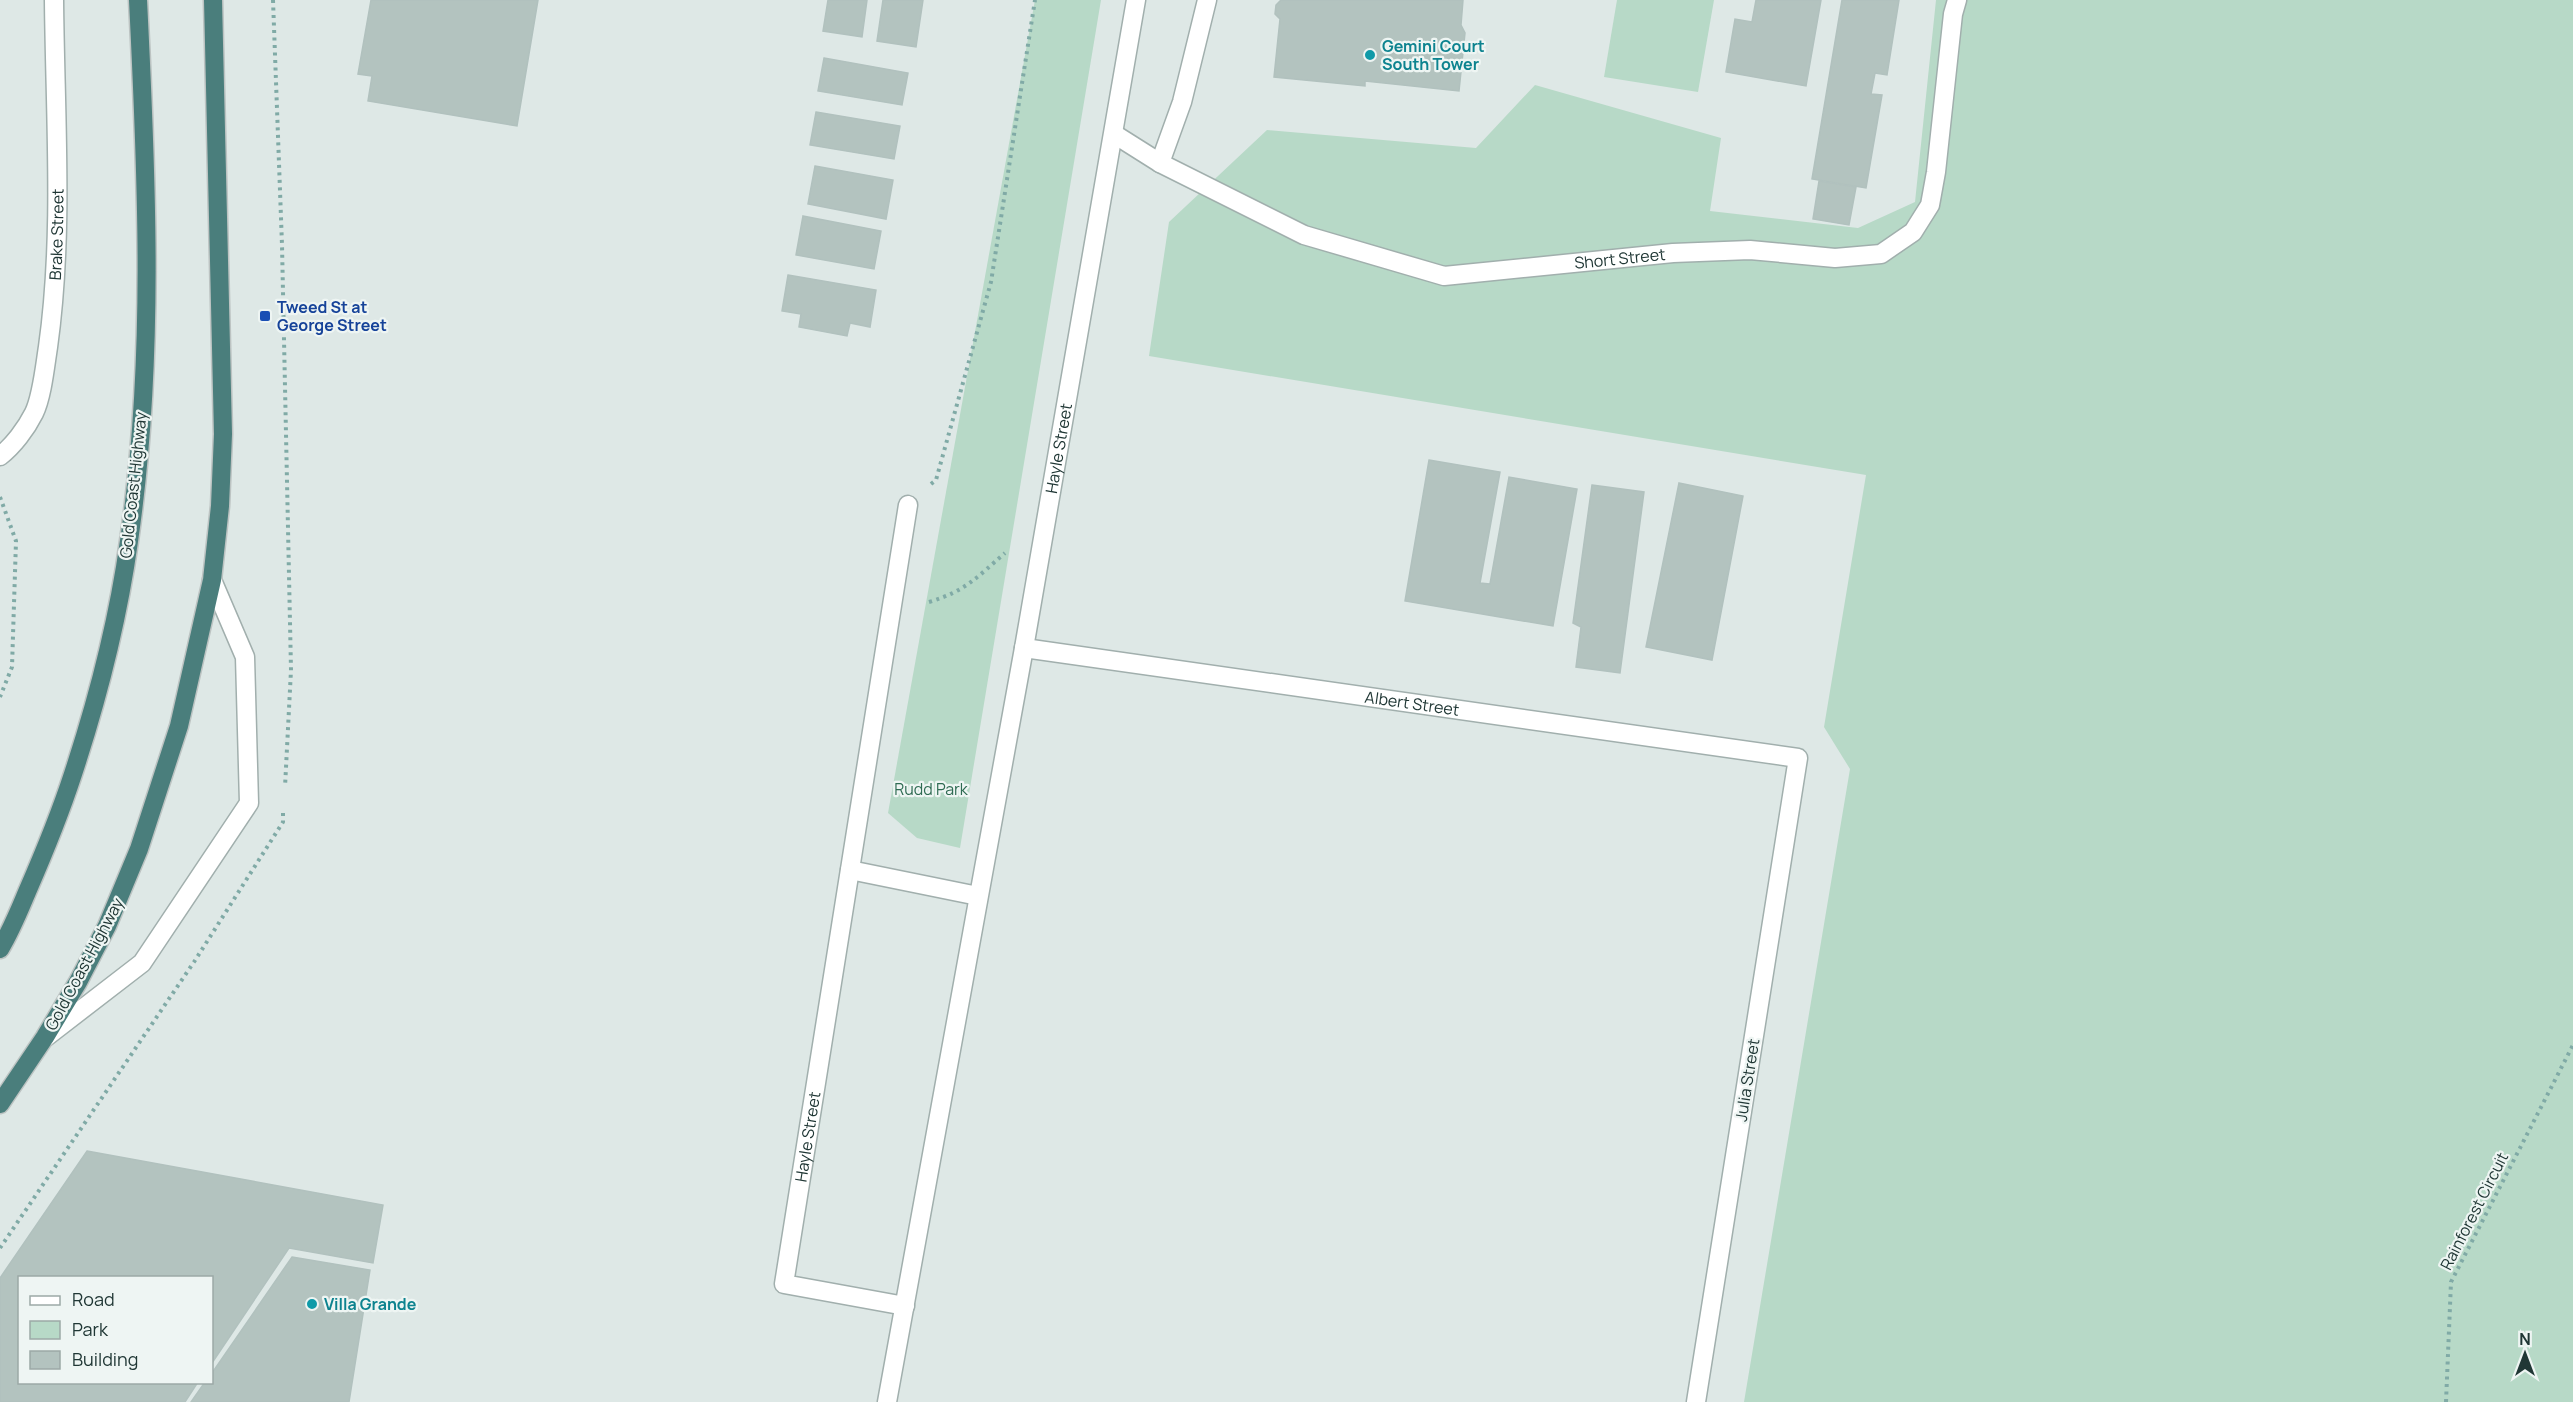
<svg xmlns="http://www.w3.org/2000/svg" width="2573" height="1402" font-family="Manrope,sans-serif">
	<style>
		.green { fill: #b7d9c7 }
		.building { fill: #b3c3bf; stroke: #b1c1be; stroke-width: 1.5 }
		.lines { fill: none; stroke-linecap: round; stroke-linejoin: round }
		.service-casing { stroke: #a1afad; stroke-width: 21 }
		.minor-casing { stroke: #a1afad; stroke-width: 21 }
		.trunk-casing { stroke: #bcc3c2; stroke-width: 21 }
		.path { stroke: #80aaa6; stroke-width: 4; stroke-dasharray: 3 4.5; stroke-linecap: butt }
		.service { stroke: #fff; stroke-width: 18 }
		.minor { stroke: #fff; stroke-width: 18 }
		.trunk { stroke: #4a7e7c; stroke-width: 18 }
		.culture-dot { fill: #0f9aa8; stroke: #eef5f3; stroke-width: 2 }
		.transit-dot { fill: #1a4fb4; stroke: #eef5f3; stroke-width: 2 }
		.labels { text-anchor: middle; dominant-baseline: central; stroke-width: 4.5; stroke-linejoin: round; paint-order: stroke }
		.culture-label { font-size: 16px; font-weight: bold; fill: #0d838f; stroke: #eef5f3; text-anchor: start }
		.street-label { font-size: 16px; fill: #203735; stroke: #eef5f3 }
		.transit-label { font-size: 16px; font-weight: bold; fill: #164399; stroke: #eef5f3; text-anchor: start }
		.park-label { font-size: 16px; fill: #2e6b52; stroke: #eef5f3 }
	</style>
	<rect width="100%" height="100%" fill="#dee8e6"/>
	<g class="green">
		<path d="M1035 0H1101L960 848 917 838 888 813Z"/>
		<path d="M1617 0H1714L1698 92 1604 77Z"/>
		<path d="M1936 0H2573V1402H1744L1850 769 1824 727 1866 475 1149 356 1169 222 1267 130 1476 148 1535 85 1721 138 1710 211 1858 228 1915 202Z"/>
	</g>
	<g class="building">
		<path d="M371 0H538L517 126 368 101 372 76 358 74Z"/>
		<path d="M828 0H867L862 37 823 31Z"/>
		<path d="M883 0H923L916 47 877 41Z"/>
		<path d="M1281 0H1463L1461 25 1465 33 1459 91 1365 81V86L1274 77 1280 19 1275 14 1276 5Z"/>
		<path d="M1756 0H1821L1806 86 1726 72 1735 19 1752 22Z"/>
		<path d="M1842 0H1899L1887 75 1875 73 1871 94 1882 95 1866 188 1812 179Z"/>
		<path d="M824 58 908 73 902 105 818 91Z"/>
		<path d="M816 112 900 126 894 159 810 145Z"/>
		<path d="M815 166 893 180 886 219 808 204Z"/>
		<path d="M1819 181 1856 187 1849 225 1813 219Z"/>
		<path d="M803 216 881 231 874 269 796 255Z"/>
		<path d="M788 275 876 290 870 327 850 323 847 336 799 327 801 314 782 311Z"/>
		<path d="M1429 460 1500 472 1480 583 1490 584 1509 477 1577 489 1553 626 1405 601Z"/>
		<path d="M1679 483 1743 496 1712 660 1646 647Z"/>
		<path d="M1592 485 1644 492 1620 673 1576 667 1581 627 1573 623Z"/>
		<path d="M87 1151 383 1205 373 1263 289 1248 212 1363V1278H20V1382H198L185 1402H0V1278Z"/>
		<path d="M292 1257 370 1270 349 1402H191L205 1382H212V1373Z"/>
	</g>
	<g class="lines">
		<g class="service-casing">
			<g id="service">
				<path d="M1160 163 1182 102 1207 0"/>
				<path d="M850 870 978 896"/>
				<path d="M46 1037 142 963 249 803 245 657 212 580"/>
				<path id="s1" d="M905 1306 784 1284 908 505"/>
			</g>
		</g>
		<g class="minor-casing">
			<g id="minor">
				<path id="s2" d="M1114 134 1160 163 1304 235 1444 276 1673 253 1750 250 1835 258 1881 254 1913 232 1930 205 1936 172 1953 14 1957 0"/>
				<path id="s3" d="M0 456C13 446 26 429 34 413 42 397 45 366 48 347 64 233 55 115 54 0"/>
				<path id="s4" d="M1024 648 1798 758 1696 1402"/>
				<path id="s5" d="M887 1402 1024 648 1136 0"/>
			</g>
		</g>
		<g class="trunk-casing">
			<g id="trunk">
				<path d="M0 949C11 931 19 911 27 892 44 853 60 814 73 774 98 698 118 620 129 541 155 362 147 180 138 0"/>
				<path d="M0 1104 45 1037 78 982 107 926 139 849 179 726 212 580 220 506 223 434 213 0"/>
			</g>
		</g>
		<g class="path">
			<path d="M273 0 282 245 291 670 285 787"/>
			<path d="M931 484 936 480 991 282 1035 0"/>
			<path d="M0 497 16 541 12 667 0 697"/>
			<path d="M929 602C966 591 977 577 1005 553"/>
			<path d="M0 1248 194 962 283 822V809"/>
			<path d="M2446 1402 2451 1282 2573 1045"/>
		</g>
		<use href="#service" class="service"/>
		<use href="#minor" class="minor"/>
		<use href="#trunk" class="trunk"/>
	</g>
	<g class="culture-dot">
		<circle cx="1370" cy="55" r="6"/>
		<circle cx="312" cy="1304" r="6"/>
	</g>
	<rect class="transit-dot" x="259" y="310" width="12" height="12" rx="3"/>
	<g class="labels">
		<g class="culture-label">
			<text x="1382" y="46">Gemini Court<tspan x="1382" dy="18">South Tower</tspan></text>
			<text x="324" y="1304">Villa Grande</text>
		</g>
		<g class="street-label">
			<text stroke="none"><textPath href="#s3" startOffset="236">Brake Street</textPath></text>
			<text stroke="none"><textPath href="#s2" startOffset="538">Short Street</textPath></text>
			<text stroke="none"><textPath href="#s5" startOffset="969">Hayle Street</textPath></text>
			<text transform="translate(133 485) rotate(-84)">Gold Coast Highway</text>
			<text stroke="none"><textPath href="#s4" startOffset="392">Albert Street</textPath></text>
			<text transform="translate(84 964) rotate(-62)">Gold Coast Highway</text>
			<text transform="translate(1747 1080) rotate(-81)">Julia Street</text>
			<text stroke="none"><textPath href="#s1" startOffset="272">Hayle Street</textPath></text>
			<text transform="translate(2474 1211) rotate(-63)">Rainforest Circuit</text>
		</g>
		<g class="transit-label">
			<text x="277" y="307">Tweed St at<tspan x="277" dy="18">George Street</tspan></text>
		</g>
		<g class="park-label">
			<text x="931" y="789">Rudd Park</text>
		</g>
	</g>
	<rect x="18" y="1276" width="195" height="108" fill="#eef5f3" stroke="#9ca9a7" stroke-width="1.5"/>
	<rect x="30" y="1296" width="30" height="9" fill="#ffffff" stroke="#9ca9a7" stroke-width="1.5"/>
	<text x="72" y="1306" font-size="18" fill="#203735">Road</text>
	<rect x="30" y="1321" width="30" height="18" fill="#b7d9c7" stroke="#9ca9a7" stroke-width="1.5"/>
	<text x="72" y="1336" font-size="18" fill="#203735">Park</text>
	<rect x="30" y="1351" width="30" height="18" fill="#b3c3bf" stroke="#9ca9a7" stroke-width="1.5"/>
	<text x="72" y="1366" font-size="18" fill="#203735">Building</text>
	<g transform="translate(2525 1354)" stroke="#eef5f3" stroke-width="4.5" paint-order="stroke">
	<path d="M0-4.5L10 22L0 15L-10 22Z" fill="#203735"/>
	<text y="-9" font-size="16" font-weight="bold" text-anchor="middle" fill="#203735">N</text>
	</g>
</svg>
